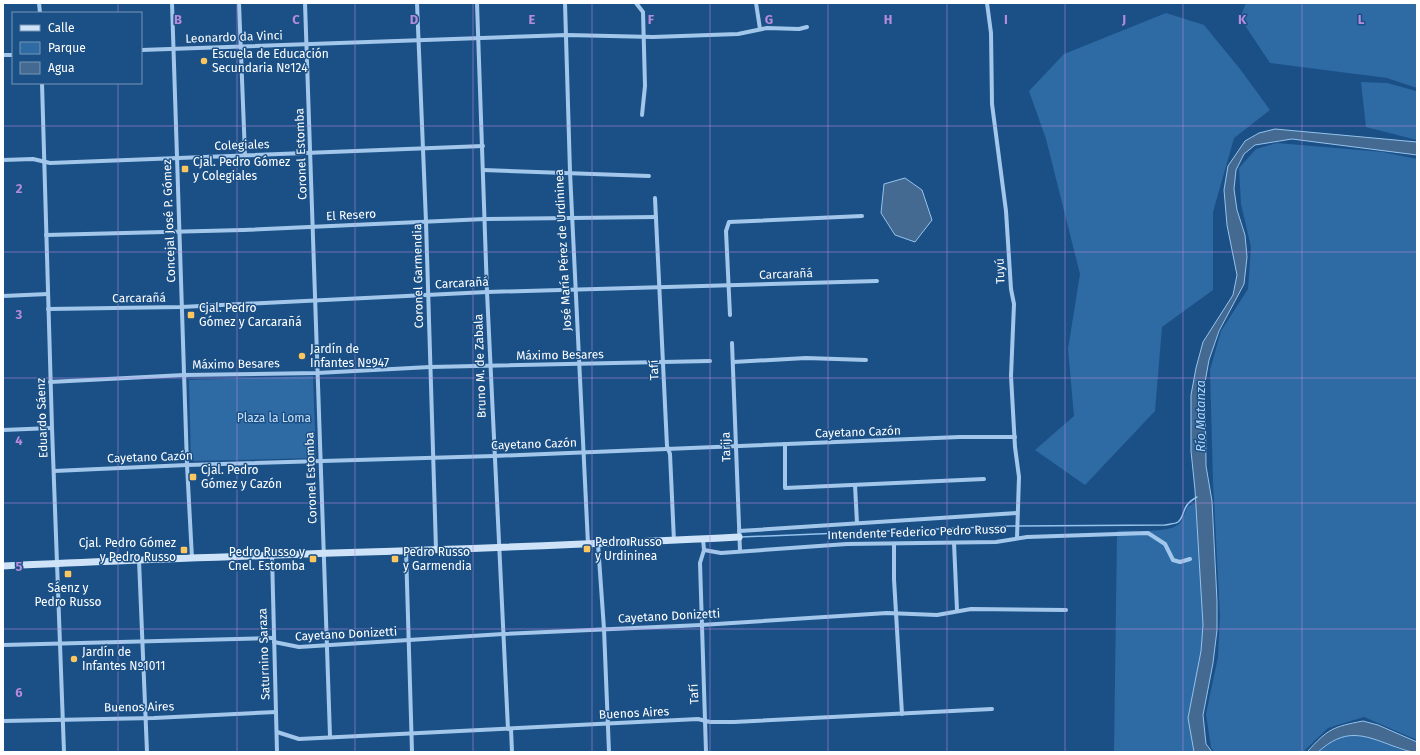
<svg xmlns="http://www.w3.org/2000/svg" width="1420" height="755" font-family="'Fira Sans',sans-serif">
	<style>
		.green { fill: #2e6aa4 }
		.water { fill: #446a92; stroke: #95c3ee }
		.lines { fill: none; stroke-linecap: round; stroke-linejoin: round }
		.stream { stroke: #95c3ee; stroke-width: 1.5 }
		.street { stroke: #a2c7eb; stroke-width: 4 }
		.secondary { stroke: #cee3f8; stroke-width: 7 }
		.grid { fill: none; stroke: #b68bdc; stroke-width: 1; stroke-opacity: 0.55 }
		.poi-dot { fill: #fdc65e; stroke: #1b5086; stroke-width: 1.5 }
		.labels { text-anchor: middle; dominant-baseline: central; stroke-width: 3; stroke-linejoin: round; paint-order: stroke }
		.street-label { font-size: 12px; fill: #fff; stroke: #1b5086 }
		.poi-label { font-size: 12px; fill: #fff; stroke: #1b5086; text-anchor: start }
		.park-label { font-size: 12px; fill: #c7e0f8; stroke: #1b5086 }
		.water-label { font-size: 13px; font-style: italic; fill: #add1f3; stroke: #1b5086 }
		.grid-label { font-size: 13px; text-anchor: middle; font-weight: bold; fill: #b68bdc; stroke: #1b5086; stroke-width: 3; stroke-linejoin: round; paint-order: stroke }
	</style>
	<rect width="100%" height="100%" fill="#1b5086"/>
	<g class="green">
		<path d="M1246 3H1417V88L1387 78 1270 63 1240 18Z"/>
		<path d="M1166 13 1204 25 1240 69 1270 110 1234 138 1213 212V290L1162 327 1155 411 1085 485 1035 450 1074 416 1068 349 1080 274 1046 139 1029 91 1064 54Z"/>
		<path d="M1361 82 1387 83 1416 91 1417 140 1366 127Z"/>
		<path d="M1277 143 1383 152 1417 159V740L1364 717 1328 728 1303 752H1215L1211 748 1206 714 1218 657 1220 615 1213 482 1210 370 1221 331 1248 289 1251 247 1241 204 1239 168 1256 149Z"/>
		<path d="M313 376 316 458 191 461 189 380Z"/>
		<path d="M1196 503 1203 625 1201 651 1196 680 1194 752H1114L1117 531C1131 530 1171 534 1180 523 1183 519 1185 512 1188 506Z"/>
		<path d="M1353 734 1369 737 1407 752H1318C1330 742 1338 736 1353 734Z"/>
	</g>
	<g class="water">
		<path d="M1275 129 1417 142V155L1292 139 1255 145 1244 154 1236 170 1234 189 1237 210 1245 235 1247 257 1244 284 1219 331 1209 360 1205 382 1206 466 1212 501 1217 601V630L1213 663 1203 715 1206 744 1212 752H1194L1188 718 1201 651 1203 625 1195 490 1191 451V395L1196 368 1203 342 1233 295 1237 275 1227 225 1224 190 1228 166 1245 141 1259 133Z"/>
		<path d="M905 178 922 190 932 220 915 242 895 235 881 213 884 184Z"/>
		<path d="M1363 721 1378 725 1417 742V752C1408 752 1402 749 1393 746 1362 734 1345 728 1318 752H1307C1328 729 1332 727 1363 721Z"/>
	</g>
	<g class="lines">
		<path class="stream" d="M741 537 1011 526 1165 525C1169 524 1175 524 1178 522 1186 516 1180 506 1197 497"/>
		<g class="street">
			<path d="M39 3 40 13"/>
			<path d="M172 3 187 465 192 558"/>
			<path d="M239 3 245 155"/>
			<path d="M305 3 330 736"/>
			<path d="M417 3 426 222 436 549"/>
			<path d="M477 3 487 292 508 729"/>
			<path d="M565 3 570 172 588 544"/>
			<path d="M636 3 643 12 645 86 642 115"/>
			<path d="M756 3 760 29"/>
			<path d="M987 3 991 33 992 104 1006 211 1011 289 1014 304 1011 376 1015 447 1019 477 1017 538"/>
			<path d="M141 50 567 35 653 37 738 34 767 28 799 29 807 27"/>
			<path d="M3 55H13"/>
			<path d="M42 83 52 428 64 752"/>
			<path d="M3 160 33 159 50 163 483 146"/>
			<path d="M483 170 649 176"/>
			<path d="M655 198 667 446 670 454 674 541"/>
			<path d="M46 235 243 230 485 219 656 217"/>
			<path d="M3 296 48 294"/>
			<path d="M48 309 181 307 487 292 877 281"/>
			<path d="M730 315 726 231 729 222 862 216"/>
			<path d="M732 343 740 551"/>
			<path d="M733 362 806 358 866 360"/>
			<path d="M50 382 184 375 317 373 430 367 710 361"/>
			<path d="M3 430 52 428"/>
			<path d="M785 444V488L984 479"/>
			<path d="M54 471 187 465 494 456 960 437H1015"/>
			<path d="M855 485 857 523"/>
			<path d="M739 531 1017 513"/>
			<path d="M703 539 704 550 700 563 706 752"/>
			<path d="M954 543 957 610"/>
			<path d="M598 544 604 629 609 752"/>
			<path d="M894 544V579L902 714"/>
			<path d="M406 550 412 752"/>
			<path d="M704 550 721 553 847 544 996 542 1027 537 1148 533 1165 544 1173 560 1180 562 1190 559"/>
			<path d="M272 555 277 752"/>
			<path d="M139 560 147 752"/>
			<path d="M274 642 299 647 503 634 701 625 887 613 937 615 971 609 1066 610"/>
			<path d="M3 645 273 638"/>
			<path d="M3 721 154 718 276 712"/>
			<path d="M511 729 512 752"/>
			<path d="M277 732 299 739 698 719 710 722H734L992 709"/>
		</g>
		<path class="secondary" d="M3 566C248 554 494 550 739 537"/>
	</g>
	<path class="grid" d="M118 3V13M237 3V752M355 3V752M473 3V752M592 3V752M710 3V752M828 3V752M947 3V752M1065 3V752M1183 3V752M1302 3V752M118 83V752M3 126H1417M3 252H1417M3 378H1417M3 503H1417M3 629H1417"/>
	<g class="poi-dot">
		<circle cx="204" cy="61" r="4"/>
		<rect x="181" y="165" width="8" height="8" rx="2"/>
		<rect x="187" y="311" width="8" height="8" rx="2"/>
		<circle cx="302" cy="356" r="4"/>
		<rect x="189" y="473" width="8" height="8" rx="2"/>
		<rect x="583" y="545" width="8" height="8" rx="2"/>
		<rect x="180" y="546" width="8" height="8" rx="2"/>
		<rect x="309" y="555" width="8" height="8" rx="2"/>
		<rect x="391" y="555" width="8" height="8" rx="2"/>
		<rect x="64" y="570" width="8" height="8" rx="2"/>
		<circle cx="74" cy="659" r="4"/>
	</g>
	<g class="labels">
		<g class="street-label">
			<text transform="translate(234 37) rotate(-2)">Leonardo da Vinci</text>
			<text transform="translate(242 145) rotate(-2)">Colegiales</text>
			<text transform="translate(301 154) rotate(-92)">Coronel Estomba</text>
			<text transform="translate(351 215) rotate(-3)">El Resero</text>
			<text transform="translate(169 221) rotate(-92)">Concejal José P. Gómez</text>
			<text transform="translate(563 250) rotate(-93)">José María Pérez de Urdininea</text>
			<text transform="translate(1000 271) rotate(-92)">Tuyú</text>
			<text transform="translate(786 274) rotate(-2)">Carcarañá</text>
			<text transform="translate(418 276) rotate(-91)">Coronel Garmendia</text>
			<text transform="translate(462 283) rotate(-3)">Carcarañá</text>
			<text transform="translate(139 298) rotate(-1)">Carcarañá</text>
			<text transform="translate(560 355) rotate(-1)">Máximo Besares</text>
			<text transform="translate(236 364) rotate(-1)">Máximo Besares</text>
			<text transform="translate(480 366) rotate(-92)">Bruno M. de Zabala</text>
			<text transform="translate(654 370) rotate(-93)">Tafí</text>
			<text transform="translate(42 418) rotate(-92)">Eduardo Sáenz</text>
			<text transform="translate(858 432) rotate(-2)">Cayetano Cazón</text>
			<text transform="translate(534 444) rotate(-2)">Cayetano Cazón</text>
			<text transform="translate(726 447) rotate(-92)">Tarija</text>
			<text transform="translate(150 457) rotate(-2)">Cayetano Cazón</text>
			<text transform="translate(311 478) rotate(-92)">Coronel Estomba</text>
			<text transform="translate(917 532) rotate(-2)">Intendente Federico Pedro Russo</text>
			<text transform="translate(669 616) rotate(-3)">Cayetano Donizetti</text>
			<text transform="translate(346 634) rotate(-3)">Cayetano Donizetti</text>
			<text transform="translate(264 654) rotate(-92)">Saturnino Saraza</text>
			<text transform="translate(694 694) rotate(-93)">Tafí</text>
			<text transform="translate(139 707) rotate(-1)">Buenos Aires</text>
			<text transform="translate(634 713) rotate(-3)">Buenos Aires</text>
		</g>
		<g class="poi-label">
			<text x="212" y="54">Escuela de Educación<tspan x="212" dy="14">Secundaria Nº124</tspan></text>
			<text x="193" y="162">Cjal. Pedro Gómez<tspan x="193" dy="14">y Colegiales</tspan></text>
			<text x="199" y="308">Cjal. Pedro<tspan x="199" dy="14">Gómez y Carcarañá</tspan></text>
			<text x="310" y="349">Jardín de<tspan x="310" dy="14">Infantes Nº947</tspan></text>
			<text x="201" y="470">Cjal. Pedro<tspan x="201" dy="14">Gómez y Cazón</tspan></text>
			<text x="595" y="542">Pedro Russo<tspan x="595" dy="14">y Urdininea</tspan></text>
			<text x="176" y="543" text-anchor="end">Cjal. Pedro Gómez<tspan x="176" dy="14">y Pedro Russo</tspan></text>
			<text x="305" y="552" text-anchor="end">Pedro Russo y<tspan x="305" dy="14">Cnel. Estomba</tspan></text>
			<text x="403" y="552">Pedro Russo<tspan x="403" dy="14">y Garmendia</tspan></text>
			<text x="68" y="588" text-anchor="middle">Sáenz y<tspan x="68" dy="14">Pedro Russo</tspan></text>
			<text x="82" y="652">Jardín de<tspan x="82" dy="14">Infantes Nº1011</tspan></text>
		</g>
		<g class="park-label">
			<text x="274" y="418">Plaza la Loma</text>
		</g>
		<g class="water-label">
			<text transform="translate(1200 416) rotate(-90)">Río Matanza</text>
		</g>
	</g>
	<g class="grid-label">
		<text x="178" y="24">B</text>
		<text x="296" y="24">C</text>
		<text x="414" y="24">D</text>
		<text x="532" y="24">E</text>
		<text x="651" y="24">F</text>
		<text x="769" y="24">G</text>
		<text x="888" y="24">H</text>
		<text x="1006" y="24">I</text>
		<text x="1124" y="24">J</text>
		<text x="1242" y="24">K</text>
		<text x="1361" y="24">L</text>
		<text x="19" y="193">2</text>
		<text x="19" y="319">3</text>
		<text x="19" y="445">4</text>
		<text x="19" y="571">5</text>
		<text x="19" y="697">6</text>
	</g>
	<rect width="1420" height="755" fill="none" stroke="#ffffff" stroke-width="8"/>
	<rect x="12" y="12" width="130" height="72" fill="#1b5086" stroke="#7696b6"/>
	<rect x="20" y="25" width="20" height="6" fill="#cee3f8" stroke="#7696b6"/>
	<text x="48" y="32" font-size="12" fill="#ffffff">Calle</text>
	<rect x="20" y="42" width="20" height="12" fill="#2e6aa4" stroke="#7696b6"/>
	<text x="48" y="52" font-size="12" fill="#ffffff">Parque</text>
	<rect x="20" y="62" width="20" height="12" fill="#446a92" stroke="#7696b6"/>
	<text x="48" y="72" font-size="12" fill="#ffffff">Agua</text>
</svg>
